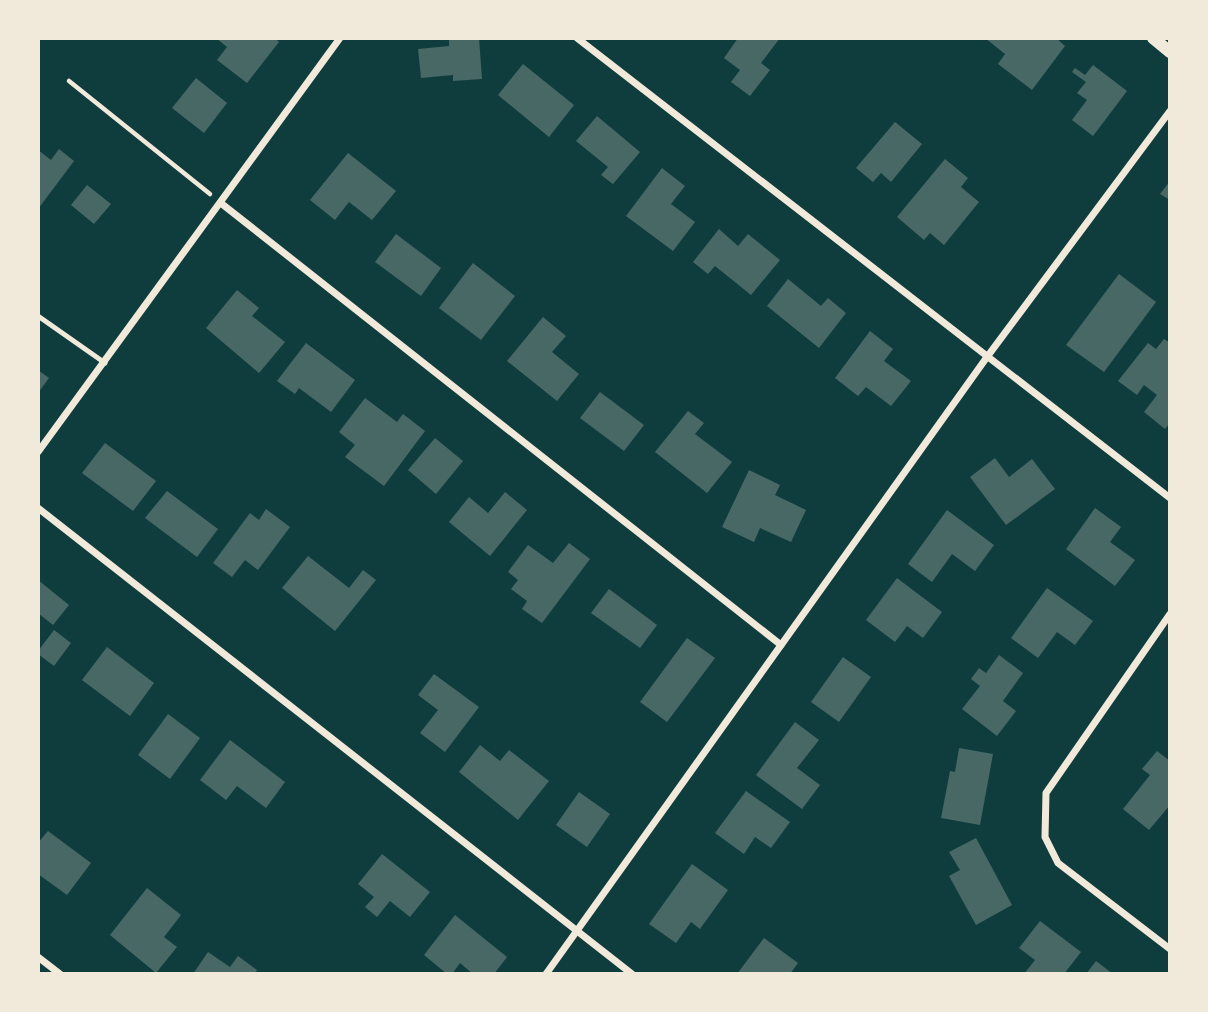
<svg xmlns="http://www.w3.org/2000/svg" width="1208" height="1012" font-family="'Exo 2',sans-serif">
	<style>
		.building { fill: #486865 }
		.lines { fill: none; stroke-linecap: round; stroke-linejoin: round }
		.path { stroke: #f1e9da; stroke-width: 4.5 }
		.service { stroke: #f1e9da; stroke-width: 5 }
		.minor { stroke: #f1e9da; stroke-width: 7 }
		.tertiary { stroke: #f1e9da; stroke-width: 12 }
	</style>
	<rect width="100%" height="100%" fill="#0f3d3e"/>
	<g class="building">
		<path d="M216 38H275L279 42 247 83 217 60 227 47Z"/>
		<path d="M449 38H479L482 79 453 81V75L421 78 418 49 449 46Z"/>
		<path d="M738 38H780L761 63 770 70 750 96 731 82 740 70 724 58Z"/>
		<path d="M985 38H1056L1065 46 1032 90 998 64 1005 54Z"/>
		<path d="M523 64 574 105 549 137 498 95Z"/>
		<path d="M1093 65 1127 91 1093 136 1072 120 1087 100 1077 93 1086 82 1072 72 1075 68 1085 75Z"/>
		<path d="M196 78 227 103 204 133 172 108Z"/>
		<path d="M597 116 640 152 613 184 601 175 608 167 576 141Z"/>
		<path d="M895 122 922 144 891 182 881 173 873 182 856 168Z"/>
		<path d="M59 149 74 161 38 209V150L51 160Z"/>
		<path d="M348 153 396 191 372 220 349 202 335 220 310 200Z"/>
		<path d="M945 159 968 178 961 187 979 202 944 245 930 233 924 240 897 217Z"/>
		<path d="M662 168 685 186 671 204 695 222 673 251 626 216Z"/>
		<path d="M1170 181V200L1160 194Z"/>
		<path d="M87 185 111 204 94 224 71 205Z"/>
		<path d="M719 229 738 246 748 234 780 260 751 295 715 266 708 274 693 262Z"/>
		<path d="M396 234 441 268 421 296 375 262Z"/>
		<path d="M473 263 515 296 481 340 439 308Z"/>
		<path d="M1119 274 1156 302 1104 372 1066 345Z"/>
		<path d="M788 279 821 306 828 298 846 313 819 348 767 306Z"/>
		<path d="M237 290 259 308 252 316 285 342 259 373 206 328Z"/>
		<path d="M543 317 566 336 552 352 579 374 557 401 507 361Z"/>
		<path d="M870 331 893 349 884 361 911 381 891 406 866 387 858 396 835 378Z"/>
		<path d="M1164 339 1170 343V423L1165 429 1144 412 1157 395 1144 385 1137 395 1118 381 1148 343 1156 349Z"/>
		<path d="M306 343 355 380 331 412 299 388 295 394 277 381Z"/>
		<path d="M38 370 49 378 38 393Z"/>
		<path d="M600 392 644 425 624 451 580 418Z"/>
		<path d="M365 398 397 422 403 414 425 431 384 486 345 457 355 445 339 432Z"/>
		<path d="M688 411 704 423 695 434 732 462 707 493 655 452Z"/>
		<path d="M435 438 463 461 436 494 408 470Z"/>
		<path d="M105 443 156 481 133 511 82 473Z"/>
		<path d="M995 458 1009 477 1032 459 1055 489 1006 525 970 477Z"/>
		<path d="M749 470 780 485 775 495 806 510 791 542 760 528 754 542 722 527Z"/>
		<path d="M167 491 218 529 197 557 145 518Z"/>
		<path d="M505 492 527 510 490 556 449 522 469 497 488 513Z"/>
		<path d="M1095 508 1121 527 1110 542 1135 560 1115 586 1066 549Z"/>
		<path d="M266 509 290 527 258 570 245 560 232 577 213 563 250 513 259 520Z"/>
		<path d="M947 510 994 545 975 571 952 554 932 582 908 564Z"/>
		<path d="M569 543 590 559 542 623 522 609 527 601 511 589 518 580 508 572 528 545 553 563Z"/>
		<path d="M308 556 349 588 363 570 376 580 335 631 282 588Z"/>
		<path d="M897 578 942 612 923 638 907 626 895 642 866 620Z"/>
		<path d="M38 580 69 605 53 625 38 613Z"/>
		<path d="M1047 588 1093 621 1075 645 1057 632 1038 658 1011 638Z"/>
		<path d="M609 589 657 625 640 648 591 613Z"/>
		<path d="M54 630 71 643 54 666 38 654V651Z"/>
		<path d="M687 638 715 658 667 722 640 702Z"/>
		<path d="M107 647 154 683 130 716 82 680Z"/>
		<path d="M999 655 1023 673 1003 701 1016 711 997 736 962 709 980 686 971 679 979 668 986 673Z"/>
		<path d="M843 657 871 677 839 722 811 702Z"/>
		<path d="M434 674 479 707 445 752 420 733 438 710 418 695Z"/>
		<path d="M168 714 200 738 170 779 138 755Z"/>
		<path d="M795 722 819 740 797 768 820 785 802 809 756 775Z"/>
		<path d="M230 740 285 782 266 808 237 786 226 800 200 780Z"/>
		<path d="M480 745 500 761 509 750 549 781 518 820 459 772Z"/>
		<path d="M959 748 993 754 980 825 941 818 950 771 955 772Z"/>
		<path d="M1157 751 1170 761V805L1149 830 1123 809 1150 775 1142 769Z"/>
		<path d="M746 791 790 822 771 848 755 837 744 854 715 833Z"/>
		<path d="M579 792 610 814 587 847 556 825Z"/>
		<path d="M48 831 91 863 67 895 38 874V843Z"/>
		<path d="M976 838 1012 905 976 925 949 876 960 870 949 852Z"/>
		<path d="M382 854 430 892 410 917 390 901 377 917 365 907 374 897 358 884Z"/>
		<path d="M692 864 728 890 700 929 691 922 676 943 649 924Z"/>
		<path d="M147 888 181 915 164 937 177 947 156 973 110 935Z"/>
		<path d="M455 915 507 957 494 974H473L460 963 452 974H447L424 955Z"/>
		<path d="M1040 921 1081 952 1064 974H1024L1035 960 1019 948Z"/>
		<path d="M764 938 798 963 790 974H737Z"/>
		<path d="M208 952 230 967 238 956 257 970 255 974H193Z"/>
		<path d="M1096 961 1113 974H1086Z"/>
	</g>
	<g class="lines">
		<path class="path" d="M69 81 210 194"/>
		<path class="service" d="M38 316 105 363"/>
		<g class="minor">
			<path d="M577 38 1170 498"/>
			<path d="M222 204 781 645"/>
			<path d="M38 452 340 38"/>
			<path d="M38 508 632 974"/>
			<path d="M1170 614 1046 793 1045 837 1058 863 1170 949"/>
			<path d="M38 957 60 974"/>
			<path d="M546 974 987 357 1170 111"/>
		</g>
		<path class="tertiary" d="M1153 38 1170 52"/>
	</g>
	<rect width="1208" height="1012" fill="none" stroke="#f1e9da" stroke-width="80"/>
</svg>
